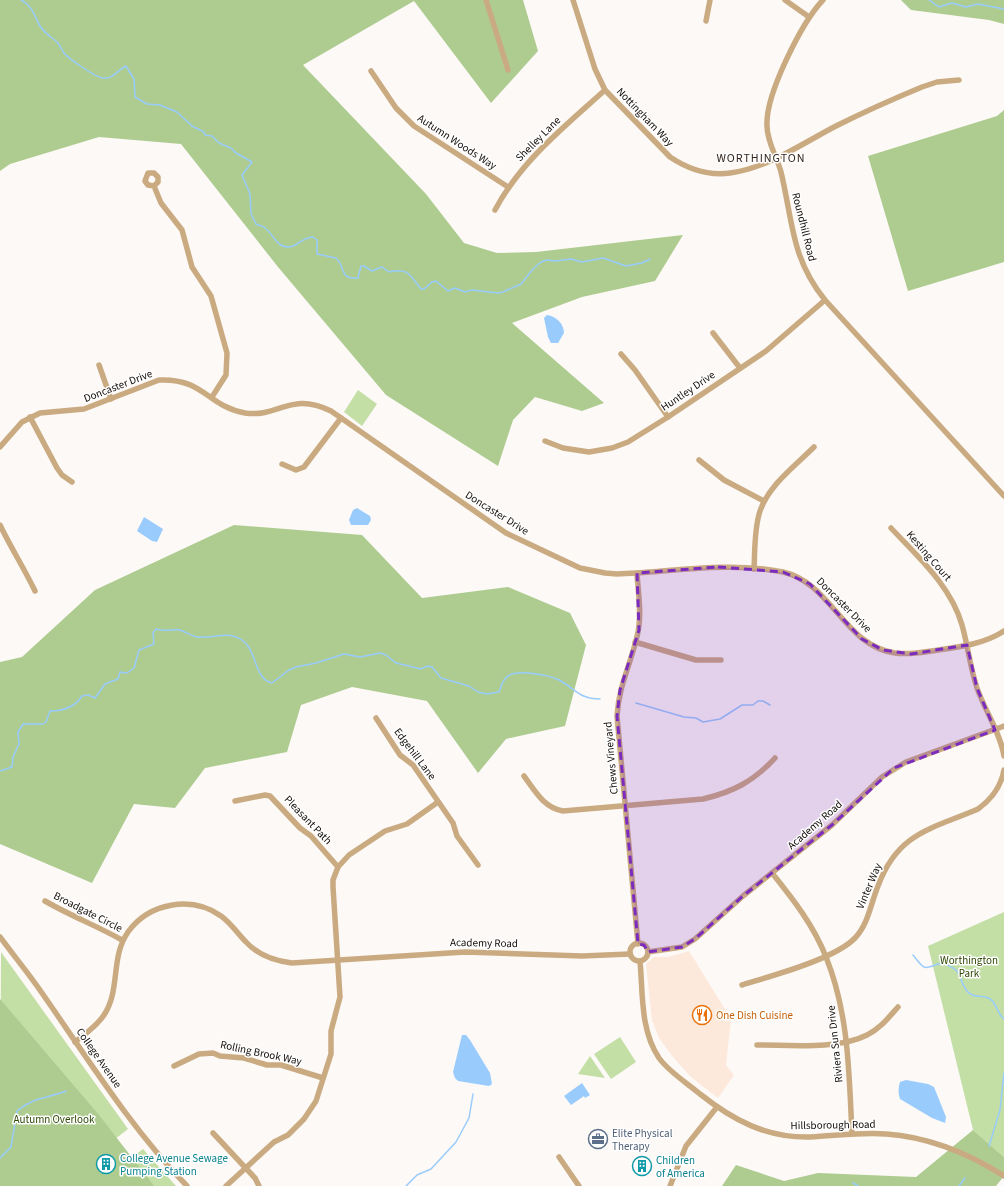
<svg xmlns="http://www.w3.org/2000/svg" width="1004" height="1186" font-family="'Source Sans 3',sans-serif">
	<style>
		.built { fill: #fde9db }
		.green { fill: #c3dfa5 }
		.forest { fill: #aecc90 }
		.water { fill: #99ccfd }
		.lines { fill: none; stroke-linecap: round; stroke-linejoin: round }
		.stream { stroke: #99ccfd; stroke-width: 1.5 }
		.minor { stroke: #caab81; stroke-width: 5.5 }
		.marked { fill: #7b2cbf; fill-opacity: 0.2; stroke: #7b2cbf; stroke-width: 3; stroke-dasharray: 8 5; stroke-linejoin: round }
		.labels { text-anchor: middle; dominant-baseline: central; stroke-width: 3; stroke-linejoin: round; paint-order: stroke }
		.street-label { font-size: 11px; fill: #110b07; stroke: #fff }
		.park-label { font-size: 11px; fill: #2e4704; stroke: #fff }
		.food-label { font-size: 11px; fill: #c56008; stroke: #fff; text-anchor: start }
		.service-label { font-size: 11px; fill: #4e5e75; stroke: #fff; text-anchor: start }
		.culture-label { font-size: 11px; fill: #0d838f; stroke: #fff; text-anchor: start }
		.neighbourhood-label { font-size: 12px; letter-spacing: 1px; fill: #35271e; stroke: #fff }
	</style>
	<rect width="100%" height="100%" fill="#fdf9f7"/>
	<path class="built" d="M689 951 731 1019 726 1065 734 1075 718 1098 691 1077 673 1057 659 1038 652 1020 646 964 654 957H668Z"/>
	<g class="green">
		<path d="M358 390 377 404 362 426 344 412Z"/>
		<path d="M1004 912V1157L973 1130 928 946Z"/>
		<path d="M1 952 128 1129 83 1164 98 1184 143 1149 176 1186H0Z"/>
		<path d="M620 1037 636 1062 611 1079 594 1054Z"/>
		<path d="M590 1056 605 1078 578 1074Z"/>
	</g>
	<g class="forest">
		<path d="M0 0H523L538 51 491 103 414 1 303 65 426 194 464 243 497 253 536 252 683 235 655 281 582 297 512 323 604 403 582 411 535 397 513 420 498 466 386 395 278 267 181 144 99 137 10 164 0 171Z"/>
		<path d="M901 0H1004V24L989 20 911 10Z"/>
		<path d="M1004 110V262L908 291 868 156 997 116Z"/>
		<path d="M234 525 362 535 422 598 508 587 570 613 586 645 565 726 506 739 478 773 427 701 352 687 301 705 287 752 205 768 175 808 134 804 92 883 0 844V662L22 657 95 590Z"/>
		<path d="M0 999 99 1115 154 1186H0Z"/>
		<path d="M973 1130 1004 1157V1176L996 1186H722L736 1165 784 1181 818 1173 916 1177Z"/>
	</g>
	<g class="water">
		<path d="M547 315C556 316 564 324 564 333L558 343H551L548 337 544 318Z"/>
		<path d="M357 508 370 516 371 520 368 525H351L349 520 353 510Z"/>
		<path d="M144 517 163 529 157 542 152 541 137 531Z"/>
		<path d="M462 1035H466L470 1040 490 1073 492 1084 489 1086 458 1081 455 1078 453 1072Z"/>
		<path d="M906 1080 928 1084 934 1087 946 1117 945 1123 932 1118 900 1099C898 1093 898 1088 900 1082Z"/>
		<path d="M582 1083 590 1095 585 1098 584 1096 571 1105 564 1096Z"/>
	</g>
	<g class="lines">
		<g class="stream">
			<path d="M21 0C33 6 34 16 40 26 45 34 52 37 58 43 60 46 62 50 64 53 69 59 94 76 102 78 113 80 117 70 126 66L134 79 135 97 147 104 160 105 177 112 192 126 204 132 205 135 212 136 219 143 231 148 236 153 252 162 242 175 250 194 251 214 256 224C258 225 262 226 264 227 273 233 276 247 288 247 298 247 300 238 313 237L317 240V254L336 258C345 265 339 280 358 278L361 266H364L372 271 382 267 389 272C409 267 410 276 421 289H424L432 282 436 281 448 291 455 288 465 292 472 290 498 293 503 292 521 284 533 269 541 262 547 260 555 261 571 259 582 262 603 258 626 266 642 263 650 259"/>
			<path d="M929 0 939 7 952 3 966 7 978 4 1004 9"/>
			<path d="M636 703 684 717 696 718 703 722 720 719 742 705H753L758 701H763L770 705"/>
			<path d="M0 771 12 767 13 757 19 744 18 732 23 724H43L46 722 50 711C63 711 75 707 82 696L88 695 95 698 105 684 118 679 120 672 127 673 134 668 139 650 154 644 153 633 156 629C166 632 172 629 180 630 186 632 191 636 197 637 213 639 227 630 242 640 257 650 254 679 272 683L289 670 296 667 316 663 344 654 360 657 380 653 386 655 396 663 413 667 420 669 428 666 432 667 441 678 469 686 478 692 487 694 499 692C501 686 503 679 508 676 517 669 549 675 559 680 576 689 579 699 600 699"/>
			<path d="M913 955C927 973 923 968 942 963 965 971 956 976 967 991 973 999 983 994 990 999 997 1003 997 1014 1004 1019"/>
			<path d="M989 1146 1000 1110 1004 1073"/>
			<path d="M0 1158 11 1147 17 1111C32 1098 48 1098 66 1091"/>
			<path d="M853 1183 858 1186"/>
			<path d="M406 1186 417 1175 431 1169 456 1142 469 1118 473 1094"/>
			<path d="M959 1186 965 1178"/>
		</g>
		<g class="minor">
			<path d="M486 0 508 70"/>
			<path d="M573 0 595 69 605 90 670 157C688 169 708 176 730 173 768 168 803 143 836 126 864 112 893 99 922 87L937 82 959 80"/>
			<path d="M785 0 809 17"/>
			<path d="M823 0C802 22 765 95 767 126 767 142 777 157 781 172 793 222 791 258 825 300L1004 496"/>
			<path d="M706 21 710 0"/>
			<path d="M371 71 396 108 414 126 508 187"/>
			<path d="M154 186 148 185 145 181 148 173H154L158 177V182L154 186 161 203 182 230 192 267 211 296 227 353 226 375 212 397"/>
			<path d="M495 210C521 161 564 127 605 90"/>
			<path d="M713 333 740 368"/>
			<path d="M621 354 635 370 668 417"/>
			<path d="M99 365 111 399"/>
			<path d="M30 417 57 468 62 475 72 482"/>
			<path d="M545 441 563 448 589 452 612 448 628 442 668 417 766 351 825 300"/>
			<path d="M0 447 22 422 40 413 84 409 159 380C204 378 207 406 245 413 279 418 290 391 331 411L506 533 580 568 605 573 617 574C672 572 727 561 783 572 832 583 844 646 895 653 909 655 924 652 938 650 960 647 984 644 1004 631"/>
			<path d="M699 460 724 480 764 501"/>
			<path d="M282 464 296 470 304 467 341 418"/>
			<path d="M0 525C11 548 24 568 35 591"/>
			<path d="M891 528C918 557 951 586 962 625 968 646 970 667 977 688 985 711 1000 732 1004 756"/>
			<path d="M754 569C755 551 754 529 760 511 769 485 795 466 814 447"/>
			<path d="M637 573C638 592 642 613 638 632 632 662 619 683 617 716L638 944"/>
			<path d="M635 642 696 660H721"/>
			<path d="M376 718 400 755 413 765 453 823 457 836 478 865"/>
			<path d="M524 776C535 791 544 808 563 811L703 799C733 792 754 781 775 758"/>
			<path d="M235 801 265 795 270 796 300 828 311 836 338 867"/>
			<path d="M772 873C793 899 814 926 826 957 849 1014 849 1074 852 1134"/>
			<path d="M45 901C71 916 97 926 122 940"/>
			<path d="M0 937C14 956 29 974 42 993 88 1059 131 1128 187 1186"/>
			<circle cx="639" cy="952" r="9"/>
			<path d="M648 952 682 947 695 939 743 896 832 825 882 777 906 762 1004 726"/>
			<path d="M640 961C643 993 640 1030 659 1058 669 1072 687 1083 700 1094 733 1120 766 1138 810 1137 835 1136 860 1132 886 1134 929 1137 968 1153 1004 1176"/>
			<path d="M742 985C771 976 835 959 855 938 868 925 871 903 878 886 898 832 932 829 978 809 992 799 1001 787 1004 770"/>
			<path d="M75 1042C85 1034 97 1026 104 1015 121 989 110 958 128 932 149 903 191 895 221 916 231 923 237 933 246 942 258 955 274 961 292 963L465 952 582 956 630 954"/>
			<path d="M757 1045C790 1045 838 1050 867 1035 880 1029 889 1017 898 1007"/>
			<path d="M174 1066 199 1054 213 1053 220 1056 244 1058 267 1065H281L323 1078"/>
			<path d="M213 1133 255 1178 259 1186"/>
			<path d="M559 1157 579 1186"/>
			<path d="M226 1186 274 1142 288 1135 304 1119 316 1101 331 1054V1031L340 997 333 887V880L338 867 349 855 385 831 407 824 438 802"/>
			<path d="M670 1186 686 1146 717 1107"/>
		</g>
	</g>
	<path class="marked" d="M718 567 783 572 810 584 862 639 883 650 911 654 967 645 977 688 995 730 894 768 832 825 743 896 695 939 682 947 648 952 644 945 638 944 617 716 620 690 639 630 637 573Z"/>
	<defs>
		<g id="restaurant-ring" transform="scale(1)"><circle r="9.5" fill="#fff" stroke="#e8710a" stroke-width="1.5"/><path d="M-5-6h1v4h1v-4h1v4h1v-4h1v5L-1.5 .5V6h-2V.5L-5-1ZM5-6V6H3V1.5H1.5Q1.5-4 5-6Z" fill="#e8710a"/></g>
		<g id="office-ring" transform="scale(1)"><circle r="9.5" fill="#fff" stroke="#5c6f8a" stroke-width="1.5"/><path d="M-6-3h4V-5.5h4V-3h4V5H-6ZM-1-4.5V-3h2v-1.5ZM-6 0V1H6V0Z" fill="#5c6f8a"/></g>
		<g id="building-ring" transform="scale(1)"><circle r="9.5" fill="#fff" stroke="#0f9aa8" stroke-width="1.5"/><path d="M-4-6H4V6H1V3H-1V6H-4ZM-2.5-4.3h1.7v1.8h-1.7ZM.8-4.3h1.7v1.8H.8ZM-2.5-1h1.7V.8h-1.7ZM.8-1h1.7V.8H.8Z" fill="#0f9aa8"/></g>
	</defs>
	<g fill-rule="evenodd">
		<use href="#restaurant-ring" x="702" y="1015"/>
		<use href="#office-ring" x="598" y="1139"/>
		<use href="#building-ring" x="106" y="1164"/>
		<use href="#building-ring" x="642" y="1166"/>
	</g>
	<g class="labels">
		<g class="street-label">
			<text transform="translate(645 117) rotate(46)">Nottingham Way</text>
			<text transform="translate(538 139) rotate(-45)">Shelley Lane</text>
			<text transform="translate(457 142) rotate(33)">Autumn Woods Way</text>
			<text transform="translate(804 227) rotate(76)">Roundhill Road</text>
			<text transform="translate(118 386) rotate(-21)">Doncaster Drive</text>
			<text transform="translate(688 391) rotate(-34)">Huntley Drive</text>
			<text transform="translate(497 513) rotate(32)">Doncaster Drive</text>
			<text transform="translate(929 556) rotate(49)">Kesting Court</text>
			<text transform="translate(844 605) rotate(45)">Doncaster Drive</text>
			<text transform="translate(415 754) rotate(53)">Edgehill Lane</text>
			<text transform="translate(611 758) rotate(-95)">Chews Vineyard</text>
			<text transform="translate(308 820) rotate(46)">Pleasant Path</text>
			<text transform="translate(815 825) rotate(-41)">Academy Road</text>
			<text transform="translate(869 886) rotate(-67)">Vinter Way</text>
			<text transform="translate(88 912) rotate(27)">Broadgate Circle</text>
			<text transform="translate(484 943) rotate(1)">Academy Road</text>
			<text transform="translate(835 1044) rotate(-96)">Riviera Sun Drive</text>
			<text transform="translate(261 1053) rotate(12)">Rolling Brook Way</text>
			<text transform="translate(99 1058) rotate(55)">College Avenue</text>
			<text transform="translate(833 1125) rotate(-1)">Hillsborough Road</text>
		</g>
		<g class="park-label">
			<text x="969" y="960">Worthington<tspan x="969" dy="13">Park</tspan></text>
			<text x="54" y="1119">Autumn Overlook</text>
		</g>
		<g class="food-label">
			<text x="716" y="1015">One Dish Cuisine</text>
		</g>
		<g class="service-label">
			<text x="612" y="1133">Elite Physical<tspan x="612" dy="13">Therapy</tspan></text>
		</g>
		<g class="culture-label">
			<text x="120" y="1158">College Avenue Sewage<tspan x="120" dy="13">Pumping Station</tspan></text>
			<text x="656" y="1160">Children<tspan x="656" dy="13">of America</tspan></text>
		</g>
		<g class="neighbourhood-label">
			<text x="761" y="158">WORTHINGTON</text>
		</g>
	</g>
</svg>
